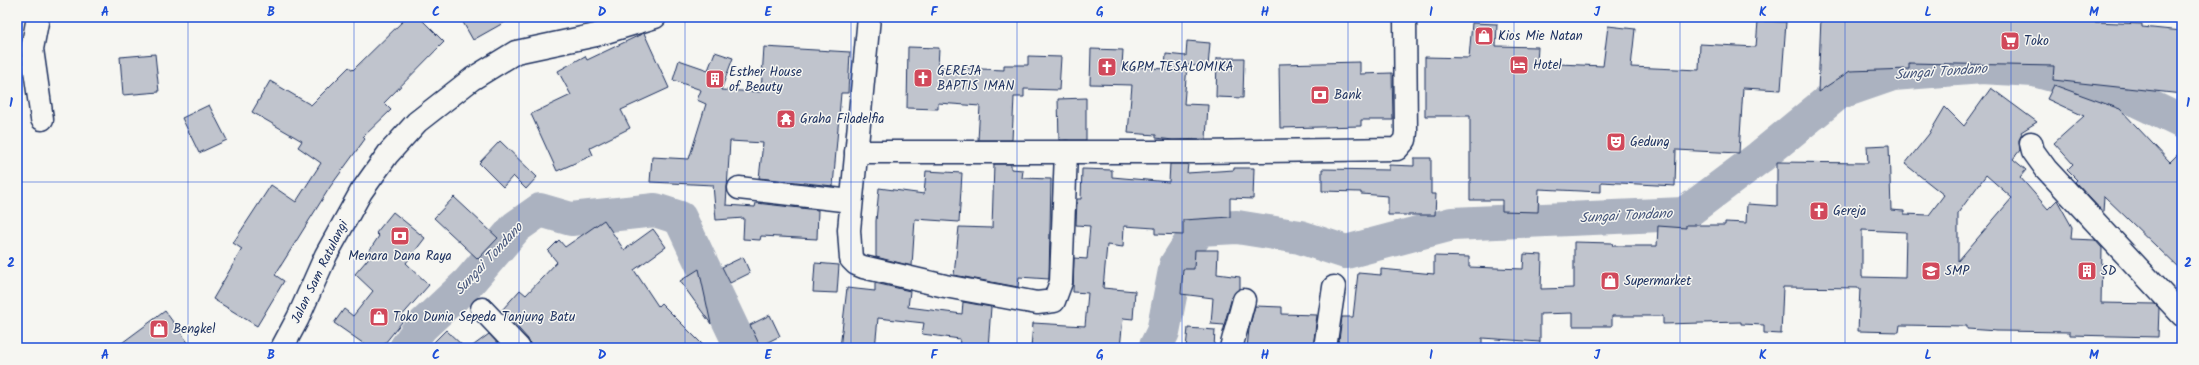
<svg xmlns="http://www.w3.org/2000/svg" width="2199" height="365" font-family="Kalam,sans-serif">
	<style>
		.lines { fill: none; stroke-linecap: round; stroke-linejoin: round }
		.river { stroke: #abb2c0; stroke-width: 34 }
		.building { fill: #c0c4cd; stroke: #1b2f5e; fill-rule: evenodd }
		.minor-casing { stroke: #1b2f5e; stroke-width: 25 }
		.major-casing { stroke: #1b2f5e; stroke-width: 25 }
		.minor { stroke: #f6f6f2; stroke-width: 22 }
		.major { stroke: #f6f6f2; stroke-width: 22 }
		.grid { fill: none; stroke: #1d4ed8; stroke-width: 1; stroke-opacity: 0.55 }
		.labels { text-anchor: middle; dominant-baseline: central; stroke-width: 3; stroke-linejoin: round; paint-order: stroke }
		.poi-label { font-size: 13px; fill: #1b2f5e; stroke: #f6f6f2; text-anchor: start }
		.street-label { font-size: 13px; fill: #1b2f5e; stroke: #f6f6f2 }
		.water-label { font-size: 14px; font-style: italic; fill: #46567b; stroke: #f6f6f2 }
		.neatline { fill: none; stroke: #1d4ed8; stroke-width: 1.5 }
		.grid-label { font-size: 13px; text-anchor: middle; font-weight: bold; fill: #1d4ed8 }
	</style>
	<rect width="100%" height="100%" fill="#f6f6f2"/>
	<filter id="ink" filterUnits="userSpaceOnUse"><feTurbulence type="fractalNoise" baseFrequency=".025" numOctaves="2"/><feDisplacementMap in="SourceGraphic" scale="8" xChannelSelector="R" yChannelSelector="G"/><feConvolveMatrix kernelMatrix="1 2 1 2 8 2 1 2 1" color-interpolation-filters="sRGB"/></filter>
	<g filter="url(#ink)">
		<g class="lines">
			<g class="river">
				<path d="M406 348 421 327 468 283 516 227 540 210 571 219 655 210 680 218 735 334 749 348"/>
				<path d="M1155 348 1163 332 1176 265 1199 229 1237 227 1300 237 1346 252 1452 224 1684 214 1760 157 1838 93 1893 74 1982 67 2034 70 2130 97 2182 122"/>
			</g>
		</g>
		<g class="building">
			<path d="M407 17H419L444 42 384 103 391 110 363 137 365 139 330 187 275 275 284 281 257 326 213 299 242 249 233 243 271 185 296 202 321 163 298 147 302 141 252 112 270 81 311 105 349 67 353 70Z"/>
			<path d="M460 17H514L473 40Z"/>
			<path d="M1821 17H2095V22L2142 24V27L2182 31V94L2053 80 2054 66 1909 63V69L1850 71 1818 92Z"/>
			<path d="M1758 21 1786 22 1781 90 1743 88 1739 153 1676 150 1675 186 1601 182V192L1539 189 1538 212 1502 211V200H1470V116H1425V57L1469 58 1472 23 1497 24 1496 46 1538 47 1537 63 1603 66 1608 26 1635 29 1631 67 1699 70 1700 44 1756 47Z"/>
			<path d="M644 33 669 88 621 110 630 128 590 148 593 155 557 171 531 114 571 95 558 71 585 56 587 60Z"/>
			<path d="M1187 41 1210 43 1208 67 1187 65 1184 104 1208 105 1206 139 1173 140 1156 138V135L1128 133 1132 85 1090 84 1091 49 1123 50 1122 66 1165 69 1166 54 1186 56Z"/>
			<path d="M764 47 850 52 848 93H841L833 186 759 178 763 143 730 141 726 205 755 207 756 203 818 210 817 239 761 236 760 240 743 239 744 218 716 220 713 185 650 182 652 157 689 159 706 104 697 100 701 90 673 80 679 60 708 70 715 52 733 58 721 90 761 92Z"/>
			<path d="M908 47 939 48 938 67 1004 70V65H1028V56L1061 57 1059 90 1024 89V97H1014L1012 140H978L980 106 938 103V109L907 108Z"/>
			<path d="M155 54 159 92 123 95 120 57Z"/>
			<path d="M1217 58H1244L1243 98 1216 97Z"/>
			<path d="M1360 62V74L1392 73 1393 120H1361V126L1280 128 1279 64Z"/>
			<path d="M2054 85 2120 109 2170 162 2182 150V271L2104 196 2103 212 2075 182 2077 180 2067 170 2073 164 2054 143 2084 116 2047 99Z"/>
			<path d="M1991 88 2037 122 2021 132 2022 134 2019 140 2020 150 2013 159 2026 170 2020 177 2048 209 2057 200 2072 227 2071 239 2095 240 2102 248 2101 303 2155 304 2159 308 2158 337 2070 335V332L1997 331 1967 329V326L1900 325 1899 332 1858 331 1860 288 1783 287 1781 334 1764 333V325L1741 324V322L1663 324V316H1612V326H1573V313L1540 314V342L1482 338V348H1338L1342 317H1353L1358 273 1381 275V269L1434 274V256L1469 257V267L1523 269 1524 254 1542 255 1541 289 1574 288V242L1612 243 1613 246H1657L1658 226 1686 228V225H1725V222L1746 223 1747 204 1777 206V162L1868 163 1867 146 1889 145 1891 210 1904 211V214L1929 215 1944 195 1905 164 1929 134 1945 107 1964 126ZM1986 175 2012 198 1958 261V213ZM1862 230 1906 232 1905 278 1862 277Z"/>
			<path d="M1086 98V140H1059L1058 99Z"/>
			<path d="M209 105 227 140 199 153 182 118Z"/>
			<path d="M500 141 537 177 526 189 513 176 503 187 479 163Z"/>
			<path d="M1414 158H1431V194H1436L1435 215H1388V196L1361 194V192L1322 191V169L1389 170V165L1414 166Z"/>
			<path d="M994 164H1011V169L1023 170 1022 178 1051 179 1049 279 1019 277 1018 287 954 275 959 227 992 228Z"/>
			<path d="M1170 164H1188L1187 173 1234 170V168H1254L1253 199 1230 198V217L1183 220V235L1155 234V228L1124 226 1123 247 1107 245 1103 288 1135 291 1133 319 1123 318 1120 348H1031L1033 323 1085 326 1088 293 1073 292 1074 258 1087 259 1090 226 1076 225 1077 199H1081L1082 169 1112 170V177L1169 182Z"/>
			<path d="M926 171 962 173 959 222 915 219 912 266 876 257V221L879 188 924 194Z"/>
			<path d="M454 197 498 238 478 259 434 218Z"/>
			<path d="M393 212 425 238 406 263 429 285 399 319 402 322 381 348H370L334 323 344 309 353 316 373 291 355 274 373 253 369 251 379 236 376 233Z"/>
			<path d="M604 220 624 250 653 229 666 247 634 270 658 306 661 303 706 348H531L528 339 502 310 520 290 526 295 557 262 548 251 559 240 565 247Z"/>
			<path d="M1195 250H1218L1217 274 1240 277V289L1232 297 1224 325 1211 324 1213 298 1181 294 1183 269H1194Z"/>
			<path d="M743 257 750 273 730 283 722 267Z"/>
			<path d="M815 263 839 265 837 293 813 292Z"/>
			<path d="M699 269 711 324 680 281Z"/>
			<path d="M875 283 910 291 908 307 962 314 963 302 991 307 988 348H959L960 339 922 334 924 323 878 318 875 348H840L847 288 875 291Z"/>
			<path d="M1255 306 1282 307V314L1317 315 1313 348H1247L1249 329Z"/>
			<path d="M165 311 192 348H115Z"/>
			<path d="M770 315 780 336 760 346 750 325Z"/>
			<path d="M1188 328 1215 330 1214 348H1186Z"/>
			<path d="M446 330 465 348H428Z"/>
			<path d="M489 334 502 348H470Z"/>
		</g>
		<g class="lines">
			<g class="minor-casing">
				<g id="minor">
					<path d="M38 17 32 49 42 119"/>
					<path d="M869 17 849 230 851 259 856 264 863 267 945 286 1037 303 1054 301 1061 282 1066 152"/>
					<path d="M2031 143 2033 151 2046 169 2182 315"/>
					<path d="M856 152H1202L1397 149 1405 140 1406 132 1405 17"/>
					<path d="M739 188 851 201"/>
					<path d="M482 309 519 348"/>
					<path d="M1231 348 1244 300"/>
					<path d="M1325 348 1334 287"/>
				</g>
			</g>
			<g class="major-casing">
				<path id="major" d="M282 348 298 318 326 255 361 192 388 154 417 122 472 79 516 52 596 35 655 17"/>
			</g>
			<use href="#minor" class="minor"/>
			<use href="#major" class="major"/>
		</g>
	</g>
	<path class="grid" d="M188 17V348M354 17V348M519 17V348M685 17V348M851 17V348M1017 17V348M1182 17V348M1348 17V348M1514 17V348M1680 17V348M1845 17V348M2011 17V348M17 182H2182"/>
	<defs>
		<g id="shop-square" transform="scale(1)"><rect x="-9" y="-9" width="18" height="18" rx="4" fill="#d1495b" stroke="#f6f6f2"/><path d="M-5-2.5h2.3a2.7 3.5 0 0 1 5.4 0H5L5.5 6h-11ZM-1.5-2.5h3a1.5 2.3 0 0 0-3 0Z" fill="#fff"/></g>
		<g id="supermarket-square" transform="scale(1)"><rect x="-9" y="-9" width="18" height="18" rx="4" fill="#d1495b" stroke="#f6f6f2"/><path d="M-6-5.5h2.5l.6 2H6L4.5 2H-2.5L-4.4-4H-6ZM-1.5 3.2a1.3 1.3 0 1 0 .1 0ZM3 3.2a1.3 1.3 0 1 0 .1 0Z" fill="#fff"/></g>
		<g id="hotel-square" transform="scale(1)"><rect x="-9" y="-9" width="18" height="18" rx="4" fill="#d1495b" stroke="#f6f6f2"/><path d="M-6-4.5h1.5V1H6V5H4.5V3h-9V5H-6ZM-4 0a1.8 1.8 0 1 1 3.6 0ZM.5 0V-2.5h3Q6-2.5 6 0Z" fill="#fff"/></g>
		<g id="church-square" transform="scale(1)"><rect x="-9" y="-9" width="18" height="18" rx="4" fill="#d1495b" stroke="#f6f6f2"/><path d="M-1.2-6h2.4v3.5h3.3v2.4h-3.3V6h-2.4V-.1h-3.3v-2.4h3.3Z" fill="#fff"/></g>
		<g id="building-square" transform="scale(1)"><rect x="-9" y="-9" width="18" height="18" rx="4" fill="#d1495b" stroke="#f6f6f2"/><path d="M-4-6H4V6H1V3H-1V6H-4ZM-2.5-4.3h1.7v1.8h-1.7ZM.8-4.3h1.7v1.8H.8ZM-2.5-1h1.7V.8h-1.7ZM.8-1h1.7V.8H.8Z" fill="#fff"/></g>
		<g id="bank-square" transform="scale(1)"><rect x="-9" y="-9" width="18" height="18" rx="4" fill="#d1495b" stroke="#f6f6f2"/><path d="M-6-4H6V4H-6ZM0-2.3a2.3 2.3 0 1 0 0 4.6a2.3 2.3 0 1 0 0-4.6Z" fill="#fff"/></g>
		<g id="temple-square" transform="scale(1)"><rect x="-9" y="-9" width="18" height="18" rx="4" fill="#d1495b" stroke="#f6f6f2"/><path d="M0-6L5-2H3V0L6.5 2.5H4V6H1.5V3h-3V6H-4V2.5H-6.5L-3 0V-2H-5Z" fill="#fff"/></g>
		<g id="theatre-square" transform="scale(1)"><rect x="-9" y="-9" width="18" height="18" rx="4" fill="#d1495b" stroke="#f6f6f2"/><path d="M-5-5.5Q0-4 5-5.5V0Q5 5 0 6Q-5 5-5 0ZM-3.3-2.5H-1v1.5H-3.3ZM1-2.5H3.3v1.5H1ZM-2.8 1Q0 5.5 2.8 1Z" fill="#fff"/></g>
		<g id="school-square" transform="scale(1)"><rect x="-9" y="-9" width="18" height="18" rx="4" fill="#d1495b" stroke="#f6f6f2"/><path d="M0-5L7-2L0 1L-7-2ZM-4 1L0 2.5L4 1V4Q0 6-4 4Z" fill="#fff"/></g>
	</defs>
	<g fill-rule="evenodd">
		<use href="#shop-square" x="1484" y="36"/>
		<use href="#supermarket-square" x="2010" y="41"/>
		<use href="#hotel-square" x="1519" y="65"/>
		<use href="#church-square" x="1107" y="67"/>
		<use href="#church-square" x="923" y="78"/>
		<use href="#building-square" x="715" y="79"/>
		<use href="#bank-square" x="1320" y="95"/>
		<use href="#temple-square" x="786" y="119"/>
		<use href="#theatre-square" x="1616" y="142"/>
		<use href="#church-square" x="1819" y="211"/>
		<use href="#bank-square" x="400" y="236"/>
		<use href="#school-square" x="1931" y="271"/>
		<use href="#building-square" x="2087" y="271"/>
		<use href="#shop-square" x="1610" y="281"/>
		<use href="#shop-square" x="379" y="317"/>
		<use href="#shop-square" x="159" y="329"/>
	</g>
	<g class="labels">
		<g class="poi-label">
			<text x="1498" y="36">Kios Mie Natan</text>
			<text x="2024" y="41">Toko</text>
			<text x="1533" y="65">Hotel</text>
			<text x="1121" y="67">KGPM TESALOMIKA</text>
			<text x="937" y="71">GEREJA<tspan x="937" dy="15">BAPTIS IMAN</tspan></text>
			<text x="729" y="72">Esther House<tspan x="729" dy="15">of Beauty</tspan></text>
			<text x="1334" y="95">Bank</text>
			<text x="800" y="119">Graha Filadelfia</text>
			<text x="1630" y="142">Gedung</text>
			<text x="1833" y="211">Gereja</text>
			<text x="400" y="256" text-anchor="middle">Menara Dana Raya</text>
			<text x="1945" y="271">SMP</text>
			<text x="2101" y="271">SD</text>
			<text x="1624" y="281">Supermarket</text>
			<text x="393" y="317">Toko Dunia Sepeda Tanjung Batu</text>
			<text x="173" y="329">Bengkel</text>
		</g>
		<g class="street-label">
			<text transform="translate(320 272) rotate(-64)">Jalan Sam Ratulangi</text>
		</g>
		<g class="water-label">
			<text transform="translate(1941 72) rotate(-4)">Sungai Tondano</text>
			<text transform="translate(1626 216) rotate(-3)">Sungai Tondano</text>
			<text transform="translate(489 259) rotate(-47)">Sungai Tondano</text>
		</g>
	</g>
	<rect width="2199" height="365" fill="none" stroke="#f6f6f2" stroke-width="44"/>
	<rect x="22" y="22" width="2155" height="321" class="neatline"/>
	<g class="grid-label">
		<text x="105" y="16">A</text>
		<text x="271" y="16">B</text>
		<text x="436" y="16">C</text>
		<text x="602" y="16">D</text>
		<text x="768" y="16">E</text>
		<text x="934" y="16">F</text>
		<text x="1100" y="16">G</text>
		<text x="1265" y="16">H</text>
		<text x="1431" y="16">I</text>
		<text x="1597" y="16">J</text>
		<text x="1763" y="16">K</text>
		<text x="1928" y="16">L</text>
		<text x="2094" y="16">M</text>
		<text x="11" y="107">1</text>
		<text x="2188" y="107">1</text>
		<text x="11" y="267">2</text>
		<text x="2188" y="267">2</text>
		<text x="105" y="359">A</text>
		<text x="271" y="359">B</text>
		<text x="436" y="359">C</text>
		<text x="602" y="359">D</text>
		<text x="768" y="359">E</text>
		<text x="934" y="359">F</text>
		<text x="1100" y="359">G</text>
		<text x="1265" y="359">H</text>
		<text x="1431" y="359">I</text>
		<text x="1597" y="359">J</text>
		<text x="1763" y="359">K</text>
		<text x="1928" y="359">L</text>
		<text x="2094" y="359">M</text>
	</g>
</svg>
